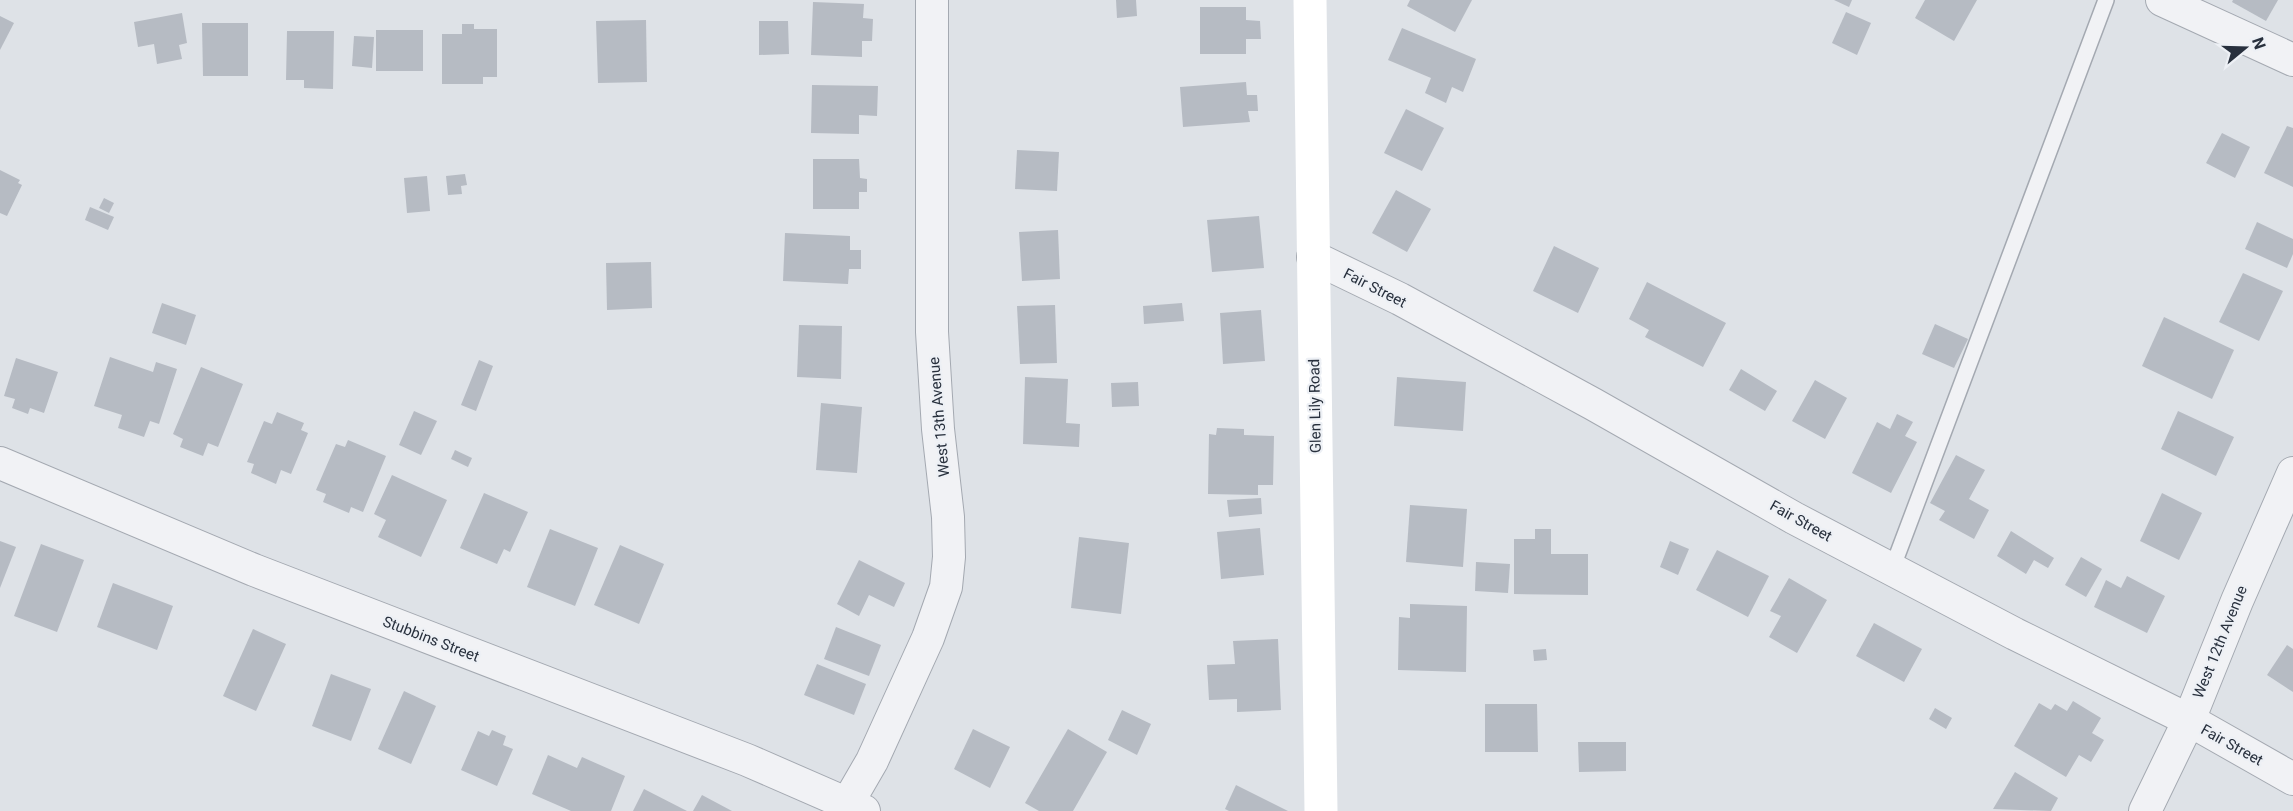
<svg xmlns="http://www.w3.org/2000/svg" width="2293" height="811" font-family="Roboto,sans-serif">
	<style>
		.building { fill: #b6bbc3 }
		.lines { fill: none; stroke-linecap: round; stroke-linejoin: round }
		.lane-casing { stroke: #a4a9b1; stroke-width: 18 }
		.street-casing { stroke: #a4a9b1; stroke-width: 34 }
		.lane { stroke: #f1f2f5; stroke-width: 15 }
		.street { stroke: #f1f2f5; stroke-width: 32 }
		.secondary { stroke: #fff; stroke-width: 33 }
		.labels { text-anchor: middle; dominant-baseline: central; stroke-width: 4.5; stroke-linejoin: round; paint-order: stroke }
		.street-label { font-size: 15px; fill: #28303d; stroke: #edf0f5 }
	</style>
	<rect width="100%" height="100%" fill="#dee2e7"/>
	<g class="building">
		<path d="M1116 0H1136L1137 16 1117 18Z"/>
		<path d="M1410 0H1472L1455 32 1407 6Z"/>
		<path d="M1834 0H1852L1849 7Z"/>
		<path d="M1925 0H1977L1954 41 1915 18Z"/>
		<path d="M2233 0H2278L2266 21 2232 2Z"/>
		<path d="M813 2 864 4 863 18 873 19 872 41H862V57L811 55Z"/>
		<path d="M1200 7H1246V20L1260 21 1261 39H1246V54H1200Z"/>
		<path d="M1846 12 1871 23 1857 55 1832 43Z"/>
		<path d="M182 13 187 43 179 45 182 59 157 64 154 44 138 47 134 22Z"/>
		<path d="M0 16 14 23 0 50Z"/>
		<path d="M646 20 647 82 598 83 596 21Z"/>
		<path d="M759 21H788L789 54 759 55Z"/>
		<path d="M202 23H248V76H203Z"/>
		<path d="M462 24H474V29H497V77H483V84H442V34H462Z"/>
		<path d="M1402 28 1476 59 1463 92 1452 87 1446 103 1425 93 1431 78 1388 60Z"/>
		<rect x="376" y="30" width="47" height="41"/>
		<path d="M287 31H334L333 89 304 88V80H286Z"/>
		<path d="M354 36 374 37 372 68 352 66Z"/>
		<path d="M1246 82 1247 95H1257L1258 111H1248L1250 122 1183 127 1180 87Z"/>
		<path d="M812 85 878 86 877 116 859 115V134L811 133Z"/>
		<path d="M1406 109 1444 128 1422 171 1384 153Z"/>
		<path d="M2287 126 2293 128V187L2264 173Z"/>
		<path d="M2222 133 2250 147 2235 178 2206 163Z"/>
		<path d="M1017 150 1059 152 1057 191 1015 189Z"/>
		<path d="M813 159H859L860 178 867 179V192H859V209H813Z"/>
		<path d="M0 170 20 180 18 183 22 185 7 216 0 213Z"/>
		<path d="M465 174 467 185 461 186 462 194 448 195 446 176Z"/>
		<path d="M427 176 430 211 407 213 404 178Z"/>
		<path d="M1396 190 1431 209 1407 252 1372 233Z"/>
		<path d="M104 198 114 203 109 213 99 208Z"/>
		<path d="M90 207 114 217 108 230 85 220Z"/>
		<path d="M1259 216 1264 268 1212 272 1207 220Z"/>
		<path d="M2257 222 2293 239V254L2287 268 2245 249Z"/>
		<path d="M1058 230 1060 279 1022 281 1019 232Z"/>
		<path d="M785 233 850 236V250H861V269H849L848 284 783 281Z"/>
		<path d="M1554 246 1599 268 1578 313 1533 291Z"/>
		<path d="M651 262 652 308 607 310 606 263Z"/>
		<path d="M2243 273 2283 291 2259 341 2219 322Z"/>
		<path d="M1647 282 1726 323 1703 367 1645 337 1649 330 1629 319Z"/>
		<path d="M162 303 196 315 186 345 152 333Z"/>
		<path d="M1182 303 1184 321 1144 324 1143 306Z"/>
		<path d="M1055 305 1057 363 1020 364 1017 306Z"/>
		<path d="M1261 310 1265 361 1223 364 1220 313Z"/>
		<path d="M2164 317 2234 350 2212 399 2142 366Z"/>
		<path d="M1935 324 1968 339 1954 368 1922 354Z"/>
		<path d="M799 325 842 326 841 379 797 377Z"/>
		<path d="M110 357 153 372 156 362 177 369 159 424 150 421 144 437 118 428 122 415 94 406Z"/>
		<path d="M16 358 58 372 44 413 30 408 28 414 12 408 15 399 4 396Z"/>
		<path d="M479 360 493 366 476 411 461 405Z"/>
		<path d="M201 367 243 384 218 447 208 443 203 456 180 447 183 439 173 434Z"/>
		<path d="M1741 369 1777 391 1765 411 1729 390Z"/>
		<path d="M1025 377 1068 379 1066 423 1080 424 1079 447 1023 444Z"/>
		<path d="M1397 377 1466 382 1463 431 1394 426Z"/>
		<path d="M1815 380 1847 398 1825 439 1792 421Z"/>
		<path d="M1138 382 1139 406 1112 407 1111 383Z"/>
		<path d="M821 403 862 407 857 473 816 470Z"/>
		<path d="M414 411 437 421 421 455 399 445Z"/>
		<path d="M2178 411 2234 437 2216 476 2161 449Z"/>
		<path d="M277 412 304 423 301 430 308 433 291 474 281 470 276 484 251 473 254 464 247 462 264 421 272 424Z"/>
		<path d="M1897 414 1913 422 1905 436 1917 442 1891 493 1852 473 1877 422 1890 429Z"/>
		<path d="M1217 428 1244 429V435L1274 436 1273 485H1258V495L1208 494 1209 434 1216 435Z"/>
		<path d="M348 440 386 456 363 512 351 507 349 513 323 502 326 494 316 490 336 444 345 447Z"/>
		<path d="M455 450 472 458 468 467 451 459Z"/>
		<path d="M1956 455 1985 470 1969 499 1989 510 1974 539 1939 520 1945 511 1930 503Z"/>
		<path d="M392 475 447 500 421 557 378 537 386 520 374 514Z"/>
		<path d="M484 493 528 512 510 552 504 549 497 564 460 548Z"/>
		<path d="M2162 493 2202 513 2179 560 2140 541Z"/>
		<path d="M1261 498 1262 514 1229 517 1227 500Z"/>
		<path d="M1410 505 1467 509 1463 567 1406 562Z"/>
		<path d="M1260 528 1264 575 1221 579 1217 532Z"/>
		<path d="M550 529 598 548 575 606 527 587Z"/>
		<path d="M1535 529H1551V554H1588V595L1514 594V539H1535Z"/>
		<path d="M2011 531 2054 558 2048 568 2034 560 2026 574 1997 556Z"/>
		<path d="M1079 537 1129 543 1121 614 1071 608Z"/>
		<path d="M0 541 16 547 0 588Z"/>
		<path d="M1670 541 1689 549 1678 575 1660 567Z"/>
		<path d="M41 544 84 560 57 632 14 616Z"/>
		<path d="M620 545 664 564 639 624 594 605Z"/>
		<path d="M1717 550 1769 576 1748 617 1696 590Z"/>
		<path d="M2081 557 2102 569 2086 597 2065 585Z"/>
		<path d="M859 560 905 583 894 607 869 595 859 616 837 604Z"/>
		<path d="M1476 562 1510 564 1508 593 1475 591Z"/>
		<path d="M2127 576 2165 596 2147 633 2094 607 2106 580 2121 588Z"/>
		<path d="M1789 578 1827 600 1797 653 1769 637 1781 616 1770 611Z"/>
		<path d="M113 583 173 606 157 650 97 627Z"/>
		<path d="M1410 604 1467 606 1466 672 1398 670 1399 617 1410 618Z"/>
		<path d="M1874 623 1922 649 1904 682 1856 656Z"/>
		<path d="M836 627 881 645 869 676 824 659Z"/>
		<path d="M253 629 286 644 256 711 223 696Z"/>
		<path d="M1278 639 1281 710 1237 712V699L1209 700 1207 665 1235 664 1233 641Z"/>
		<path d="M2287 645 2293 649V692L2267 675Z"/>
		<path d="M1546 649 1547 660 1534 661 1533 650Z"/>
		<path d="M817 664 866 684 854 715 804 695Z"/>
		<path d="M331 674 371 689 351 741 312 726Z"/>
		<path d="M404 691 436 706 411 764 378 749Z"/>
		<path d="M2073 701 2101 718 2092 733 2104 740 2091 762 2079 755 2066 777 2014 746 2039 703 2051 710 2055 704 2067 711Z"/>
		<path d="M1485 704H1537L1538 752H1485Z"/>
		<path d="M1935 708 1952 718 1946 729 1929 719Z"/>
		<path d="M1122 710 1151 724 1137 755 1108 740Z"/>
		<path d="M973 729 1010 747 990 788 954 769Z"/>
		<path d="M1068 729 1107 752 1073 811H1039L1025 803Z"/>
		<path d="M492 730 506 736 503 745 513 749 497 786 461 770 478 731 489 736Z"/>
		<path d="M1578 742H1626V771L1579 772Z"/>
		<path d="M548 755 577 768 582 757 625 776 611 811H571L532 794Z"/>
		<path d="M2015 772 2058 798 2051 811 1993 809Z"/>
		<path d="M1236 785 1288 811H1229L1225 809Z"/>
		<path d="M644 789 687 811H633Z"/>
		<path d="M702 795 732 811H693Z"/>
	</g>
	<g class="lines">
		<g class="lane-casing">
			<path id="lane" d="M1892 569 2106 0"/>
		</g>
		<g class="street-casing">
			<g id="street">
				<path d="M2162 0 2293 60"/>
				<path d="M1313 257 1400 299 1593 404 1794 518 2015 634 2189 720 2293 779"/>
				<path d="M0 463 254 570 747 760 864 811"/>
				<path d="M843 811 872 761 928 638 946 587 949 557 948 517 938 429 932 332V0"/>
				<path d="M2145 811 2189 720 2237 601 2293 473"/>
			</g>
		</g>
		<use href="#lane" class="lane"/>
		<use href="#street" class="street"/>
		<path class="secondary" d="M1310 0 1321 811"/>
	</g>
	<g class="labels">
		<g class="street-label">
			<text transform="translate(1375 288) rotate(27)">Fair Street</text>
			<text transform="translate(1315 406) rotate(-91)">Glen Lily Road</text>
			<text transform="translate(939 417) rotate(-95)">West 13th Avenue</text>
			<text transform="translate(1801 521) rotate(29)">Fair Street</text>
			<text transform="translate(431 639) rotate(21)">Stubbins Street</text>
			<text transform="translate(2220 642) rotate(-68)">West 12th Avenue</text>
			<text transform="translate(2232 745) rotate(29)">Fair Street</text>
		</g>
	</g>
	<g transform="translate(2245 48) rotate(71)" stroke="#edf0f5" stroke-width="4.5" paint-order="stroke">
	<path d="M0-4.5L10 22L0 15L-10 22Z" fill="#28303d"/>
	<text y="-9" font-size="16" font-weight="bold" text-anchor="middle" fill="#28303d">N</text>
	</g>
</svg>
